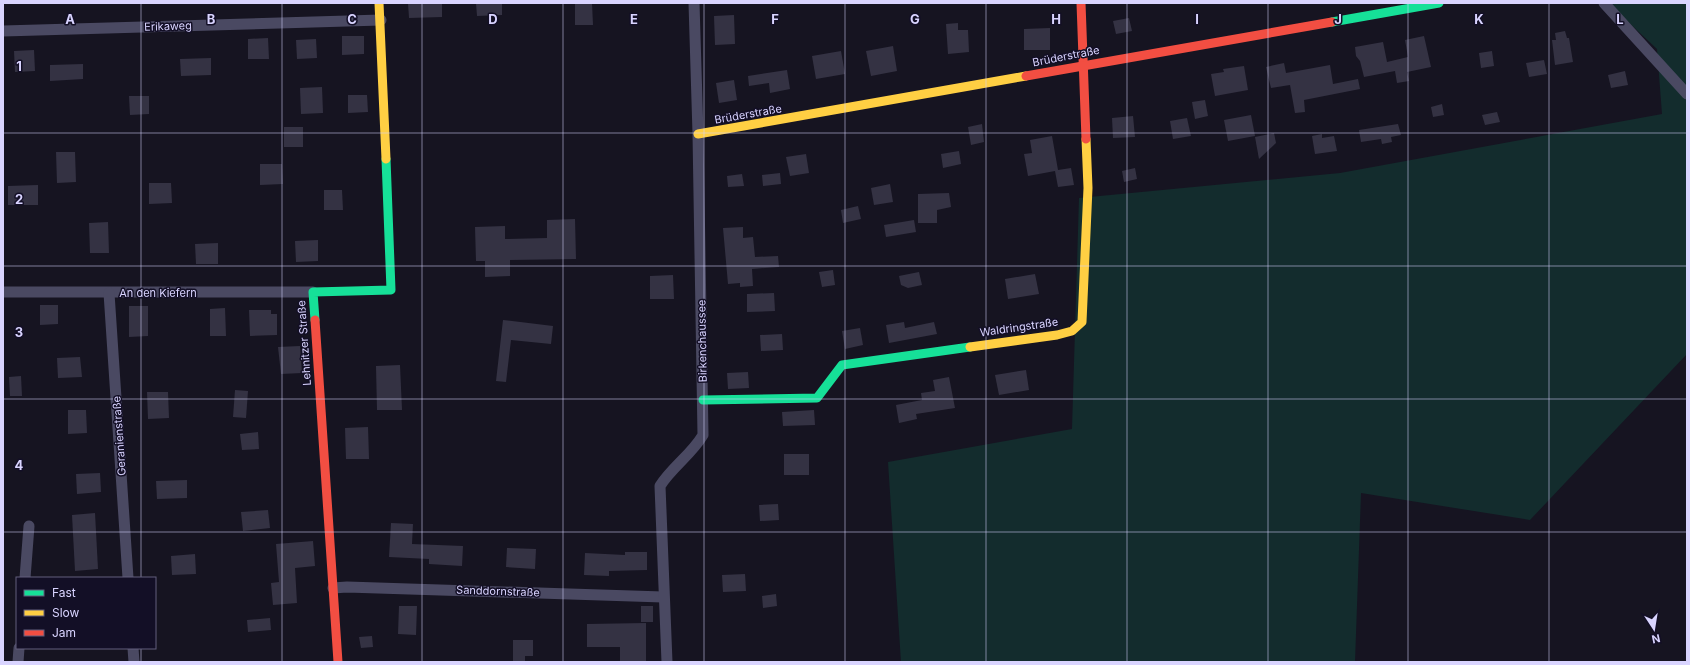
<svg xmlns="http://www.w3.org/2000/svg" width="1690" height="665" font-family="Inter,sans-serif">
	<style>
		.green { fill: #132c2d }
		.building { fill: #343243 }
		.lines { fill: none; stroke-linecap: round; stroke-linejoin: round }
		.street { stroke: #4a4962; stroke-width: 11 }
		.fast { stroke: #16e098; stroke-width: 9 }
		.slow { stroke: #ffcf43; stroke-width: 9 }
		.jam { stroke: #f24e42; stroke-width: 9 }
		.grid { fill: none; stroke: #d9d4ff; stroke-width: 1; stroke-opacity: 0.55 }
		.labels { text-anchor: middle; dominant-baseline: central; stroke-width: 3; stroke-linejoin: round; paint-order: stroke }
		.street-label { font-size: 11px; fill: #d9d4ff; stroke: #130f26 }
		.grid-label { font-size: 13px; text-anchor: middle; font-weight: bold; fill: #d9d4ff; stroke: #130f26; stroke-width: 3; stroke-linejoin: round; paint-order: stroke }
	</style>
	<rect width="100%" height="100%" fill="#161421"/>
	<path class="green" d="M1608 3H1687V354L1530 520 1361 493 1355 662H901L888 462 1072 429 1079 198 1340 173 1662 114 1657 49Z"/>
	<g class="building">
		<path d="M408 3H442V17L409 18Z"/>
		<path d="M476 3H502V15L477 16Z"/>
		<path d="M575 3H592L593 25H575Z"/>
		<path d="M734 15 735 44 715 45 714 16Z"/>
		<path d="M1129 18 1132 31 1116 34 1113 21Z"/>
		<path d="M958 23V30H968L969 52 948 54 946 24Z"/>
		<path d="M1050 28V50H1024V29Z"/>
		<path d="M1565 31 1567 38H1569L1573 62 1555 65 1552 40H1556L1555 33Z"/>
		<path d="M342 36H364V54L342 55Z"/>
		<path d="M1424 36 1431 67 1407 72 1409 81 1397 83 1395 71 1364 77 1360 61 1356 56 1355 47 1383 42 1387 62 1408 57 1405 40Z"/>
		<path d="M268 38 269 59H248V39Z"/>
		<path d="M316 39 317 58 297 59 296 40Z"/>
		<path d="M893 46 897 71 871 76 866 51Z"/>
		<path d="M34 50 35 71 15 72 14 51Z"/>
		<path d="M841 51 845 74 816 79 812 56Z"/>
		<path d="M1492 51 1494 66 1481 68 1479 53Z"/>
		<path d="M211 58V75L181 76 180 59Z"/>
		<path d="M1544 60 1547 74 1529 77 1526 63Z"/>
		<path d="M1284 63 1286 73 1330 65 1333 84 1358 79 1360 89 1304 100 1305 112 1295 113 1290 85 1271 88 1270 84 1266 67Z"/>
		<path d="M83 64V79L50 81V65Z"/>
		<path d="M1244 66 1248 90 1215 96 1211 74 1224 72 1223 69Z"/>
		<path d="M787 70 790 89 770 93 769 83 749 86 748 76Z"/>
		<path d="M1625 71 1628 85 1611 88 1608 75Z"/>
		<path d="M734 80 737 100 719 103 716 83Z"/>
		<path d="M322 87 323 113 301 114 300 88Z"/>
		<path d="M348 95H367L368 112 348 113Z"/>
		<path d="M129 96H149V114L130 115Z"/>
		<path d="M1205 100 1208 116 1195 119 1192 102Z"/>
		<path d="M1442 104 1444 115 1433 117 1431 107Z"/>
		<path d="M1497 112 1500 122 1485 125 1482 115Z"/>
		<path d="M1251 115 1255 136 1228 141 1224 120Z"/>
		<path d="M1133 116 1135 137 1113 138 1112 118Z"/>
		<path d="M1187 118 1191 136 1173 139 1170 121Z"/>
		<path d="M982 124 984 142 971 145 968 127Z"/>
		<path d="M1398 124 1401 135 1391 137 1392 142 1382 144 1381 139 1361 142 1359 130Z"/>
		<rect x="284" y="127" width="19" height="20"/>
		<path d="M1274 133 1276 143 1259 159 1255 137Z"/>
		<path d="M1322 134V138L1334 136 1337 151 1315 154 1312 136Z"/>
		<path d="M1052 136 1058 170 1071 168 1074 185 1058 187 1055 171 1028 176 1024 154 1032 153 1030 140Z"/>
		<path d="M959 151 961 164 943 168 941 154Z"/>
		<path d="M56 152H75L76 182 57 183Z"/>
		<path d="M806 154 809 173 790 176 786 157Z"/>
		<path d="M260 164H282L283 184 260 185Z"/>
		<path d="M1135 168 1137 179 1124 182 1122 171Z"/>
		<path d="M780 173 781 184 763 186 762 175Z"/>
		<path d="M742 174 744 186 728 187 727 176Z"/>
		<path d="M149 183H171L172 203 149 204Z"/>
		<path d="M890 184 893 202 874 205 871 188Z"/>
		<path d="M38 185V205H8V186Z"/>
		<path d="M324 190H342L343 210H324Z"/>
		<path d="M949 193 951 207 937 210V223H918V194Z"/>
		<path d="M858 206 861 219 843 223 841 210Z"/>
		<path d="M575 219 576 259 510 260V276L485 277V261H476L475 227 505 226V239L547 238V220Z"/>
		<path d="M914 220 916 232 886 237 884 225Z"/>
		<path d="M108 222 109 253H90L89 223Z"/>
		<path d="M743 227V238L753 237 755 257 778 256 779 267 752 269 753 286 740 287V283L728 284 723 228Z"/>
		<path d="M318 240V261L296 262 295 241Z"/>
		<path d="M218 243V264H196L195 244Z"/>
		<path d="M833 270 835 285 822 287 819 272Z"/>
		<path d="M919 272 922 285 908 288 901 285 899 276Z"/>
		<path d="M1035 274 1039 294 1008 299 1005 279Z"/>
		<path d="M673 275 674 299H650V276Z"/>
		<path d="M774 293 775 311 747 312V294Z"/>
		<path d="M40 305H58V324L40 325Z"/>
		<path d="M129 306H148V336L129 337Z"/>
		<path d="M225 308 226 336H210V309Z"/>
		<path d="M249 310H271V314H277V335L250 336Z"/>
		<path d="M503 320 553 326 551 344 511 340 506 382 496 381Z"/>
		<path d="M904 322 905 328 934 322 937 334 889 343 886 325Z"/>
		<path d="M860 328 863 345 845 349 842 331Z"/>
		<path d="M782 334 783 350 761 351 760 335Z"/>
		<path d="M300 346 302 373 281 374 278 347Z"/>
		<path d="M80 357 82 377 58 378 57 358Z"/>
		<path d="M400 365 402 410H377L376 366Z"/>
		<path d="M1026 370 1029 390 999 395 995 375Z"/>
		<path d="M748 372 749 388 728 389 727 373Z"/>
		<path d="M21 376 22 396H10L9 377Z"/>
		<path d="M949 377 955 408 916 414 917 419 899 423 896 405 922 400 921 393 935 391 933 380Z"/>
		<path d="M235 390 248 391 246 418 233 417Z"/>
		<path d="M147 392H168L169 418 148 419Z"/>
		<path d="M68 410H86L87 433 68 434Z"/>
		<path d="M814 410 815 425 783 426 782 412Z"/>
		<path d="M368 427 369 459H346L345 428Z"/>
		<path d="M258 432 259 449 242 450 240 434Z"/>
		<rect x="784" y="454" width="25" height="21"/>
		<path d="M100 473 101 492 77 494 76 474Z"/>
		<path d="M187 480V498L157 499 156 481Z"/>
		<path d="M778 504 779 520 760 521 759 505Z"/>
		<path d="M268 510 270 528 243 531 241 512Z"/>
		<path d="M95 513 98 569 75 571 72 515Z"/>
		<path d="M391 523 413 524 412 544 463 546 462 566 429 564V559L389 557Z"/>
		<path d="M313 541 315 566 295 568 297 603 273 605 271 583 279 582 276 544Z"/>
		<path d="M507 548 536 549 535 569 506 567Z"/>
		<path d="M625 552H647V570L609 571V576L584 575 585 553 625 555Z"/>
		<path d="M195 554 196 574 172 575 171 556Z"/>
		<path d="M745 574 746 591 723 592 722 575Z"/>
		<path d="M776 594 777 606 763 608 762 596Z"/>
		<path d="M399 606H417L416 635 398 634Z"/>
		<rect x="641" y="606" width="12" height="16"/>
		<path d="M270 618 271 630 248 632 247 620Z"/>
		<path d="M646 623V662H620V647H587V624Z"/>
		<path d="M372 636 373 647 361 648 359 637Z"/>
		<path d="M513 640H533V656H525V662H513Z"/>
	</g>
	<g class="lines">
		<g class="street">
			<path d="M1604 3 1687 94"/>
			<path d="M3 31 381 20"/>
			<path d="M3 292H313"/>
			<path d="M109 293 128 578"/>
			<path d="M25 578 29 526"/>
			<path d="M333 588 347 587 663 597"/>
			<path d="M133 648 134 662"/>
			<path d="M18 662 19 648"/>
			<path d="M667 662 660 486C672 467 691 455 703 435L698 134 694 3"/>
		</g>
		<g class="fast">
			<path d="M1332 22 1439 3"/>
			<path d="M315 320 313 292 391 290 386 159"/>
			<path d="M703 400 817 398 842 365 970 347"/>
		</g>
		<g class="slow">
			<path d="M379 3 386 159"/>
			<path d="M698 134 1026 76"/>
			<path d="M970 347 1057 335 1072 331 1082 322 1088 188 1086 139"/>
		</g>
		<g class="jam">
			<path d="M1081 3 1086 139"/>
			<path d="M1026 76 1332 22"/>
			<path d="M315 320 338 662"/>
		</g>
	</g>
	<path class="grid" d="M141 3V578M282 3V662M422 3V662M563 3V662M704 3V662M845 3V662M986 3V662M1127 3V662M1268 3V662M1408 3V662M1549 3V662M3 133H1687M3 266H1687M3 399H1687M3 532H1687M141 648V662"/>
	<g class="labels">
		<g class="street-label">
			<text transform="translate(168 26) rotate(-2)">Erikaweg</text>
			<text transform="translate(1066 56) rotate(-11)">Brüderstraße</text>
			<text transform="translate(748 114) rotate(-10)">Brüderstraße</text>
			<text x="158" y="293">An den Kiefern</text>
			<text transform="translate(1019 327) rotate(-8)">Waldringstraße</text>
			<text transform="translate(702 341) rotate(-91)">Birkenchaussee</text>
			<text transform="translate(304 343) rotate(-94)">Lehnitzer Straße</text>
			<text transform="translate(119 436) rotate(-94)">Geranienstraße</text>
			<text transform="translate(498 591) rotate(2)">Sanddornstraße</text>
		</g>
	</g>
	<g class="grid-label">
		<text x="70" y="24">A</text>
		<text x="211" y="24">B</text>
		<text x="352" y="24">C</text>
		<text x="493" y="24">D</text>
		<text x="634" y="24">E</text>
		<text x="775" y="24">F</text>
		<text x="915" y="24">G</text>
		<text x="1056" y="24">H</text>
		<text x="1197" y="24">I</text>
		<text x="1338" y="24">J</text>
		<text x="1479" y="24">K</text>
		<text x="1620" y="24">L</text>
		<text x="19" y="71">1</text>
		<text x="19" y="204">2</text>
		<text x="19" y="337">3</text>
		<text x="19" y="470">4</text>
	</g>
	<rect width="1690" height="665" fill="none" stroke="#d9d4ff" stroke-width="8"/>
	<rect x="16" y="577" width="140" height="72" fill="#130f26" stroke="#625e7d"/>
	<rect x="24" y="590" width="20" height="6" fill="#16e098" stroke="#625e7d"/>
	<text x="52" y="597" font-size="12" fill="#d9d4ff">Fast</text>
	<rect x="24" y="610" width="20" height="6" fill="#ffcf43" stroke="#625e7d"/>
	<text x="52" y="617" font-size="12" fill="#d9d4ff">Slow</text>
	<rect x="24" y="630" width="20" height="6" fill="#f24e42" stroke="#625e7d"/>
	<text x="52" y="637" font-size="12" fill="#d9d4ff">Jam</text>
	<g transform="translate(1654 629) rotate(168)" stroke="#130f26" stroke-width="3" paint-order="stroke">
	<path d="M0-3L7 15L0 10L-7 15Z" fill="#d9d4ff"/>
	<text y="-6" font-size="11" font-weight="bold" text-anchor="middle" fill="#d9d4ff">N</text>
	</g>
</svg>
